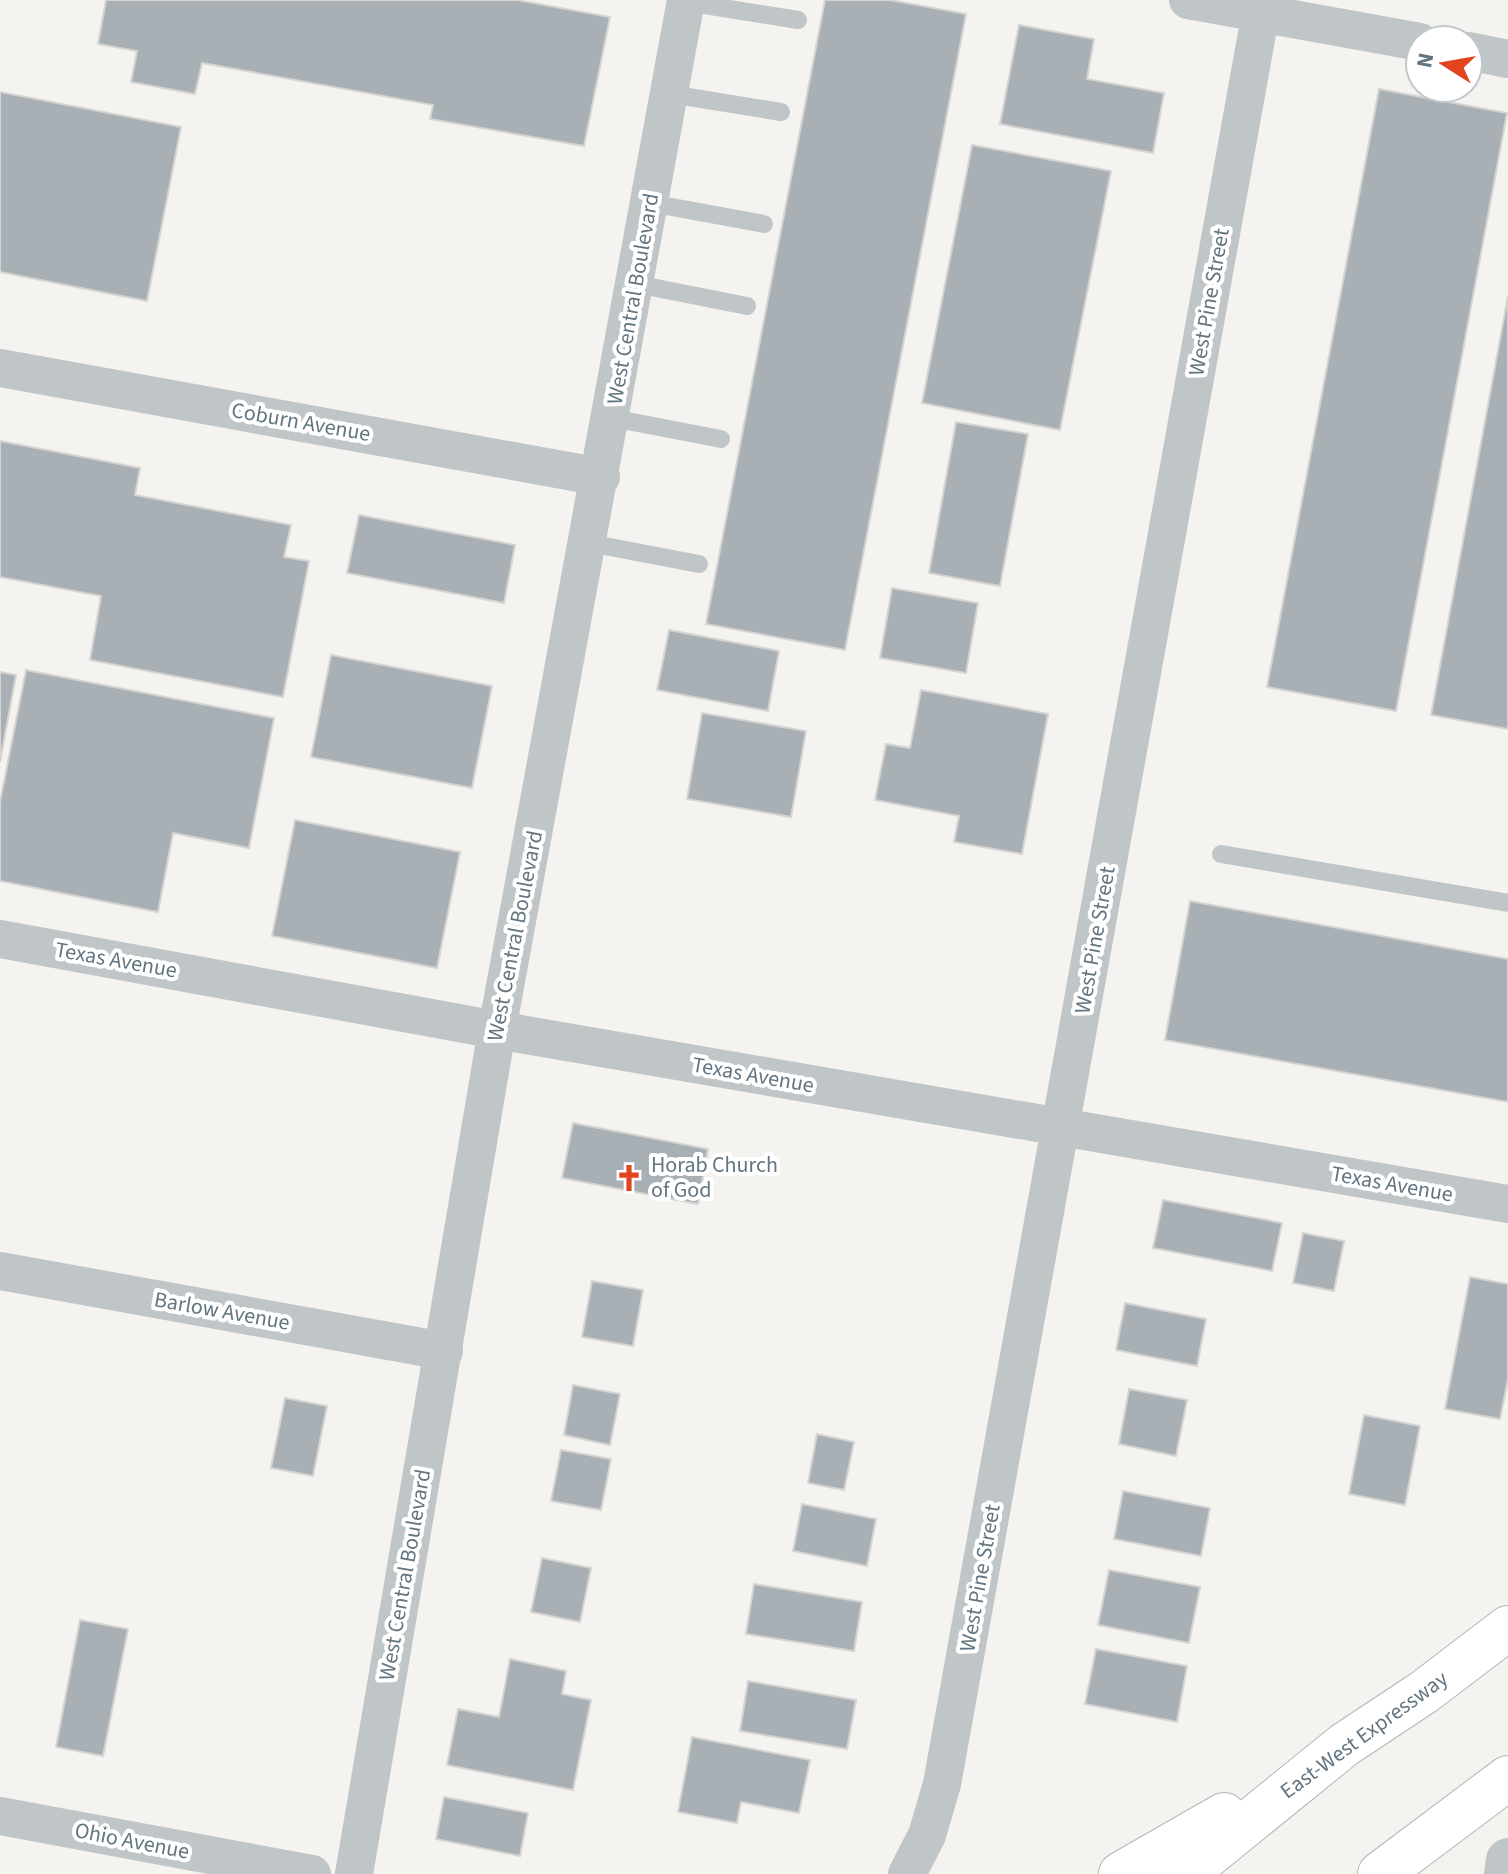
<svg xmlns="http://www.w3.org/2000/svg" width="1508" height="1874" font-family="'Source Sans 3',sans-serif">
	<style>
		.building { fill: #a8b0b5; stroke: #d5d4d2; stroke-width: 2 }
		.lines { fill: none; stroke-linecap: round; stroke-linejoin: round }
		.motorway-casing { stroke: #b3b7b9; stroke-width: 46 }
		.service { stroke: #c0c5c7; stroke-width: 18 }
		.minor { stroke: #c0c5c7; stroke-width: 38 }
		.tertiary { stroke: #c0c5c7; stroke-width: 44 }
		.motorway { stroke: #fff; stroke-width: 44 }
		.labels { text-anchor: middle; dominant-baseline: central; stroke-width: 8; stroke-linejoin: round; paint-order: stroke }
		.street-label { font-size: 22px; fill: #627581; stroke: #fff }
		.poi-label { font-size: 22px; fill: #627581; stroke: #fff; text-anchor: start }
	</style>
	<rect width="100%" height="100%" fill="#f4f3ef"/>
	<g class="building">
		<path d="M106 0H517L610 17 584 146 430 119 433 105 202 63 195 94 131 82 137 51 98 44Z"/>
		<path d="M825 0H890L966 14 845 650 706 624Z"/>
		<path d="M1019 25 1094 39 1087 79 1164 93 1153 153 1000 124Z"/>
		<path d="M1379 89 1507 113 1396 711 1267 687Z"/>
		<path d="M0 92 181 127 147 301 0 272Z"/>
		<path d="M972 145 1111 171 1060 430 922 403Z"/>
		<path d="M1508 296V729L1431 715Z"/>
		<path d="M956 422 1028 434 1000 586 929 573Z"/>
		<path d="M0 441 140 468 135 495 291 525 284 557 309 561 283 697 90 660 101 596 0 577Z"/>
		<path d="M359 515 515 545 504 603 347 573Z"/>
		<path d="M892 588 978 603 966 673 880 658Z"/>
		<path d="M669 630 779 651 768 711 657 690Z"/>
		<path d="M331 655 492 686 472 788 311 757Z"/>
		<path d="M26 670 274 718 249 848 173 833 158 912 0 881V802Z"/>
		<path d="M0 672 16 675 0 762Z"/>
		<path d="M921 690 1048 714 1022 854 954 842 959 816 875 800 886 744 910 748Z"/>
		<path d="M702 713 806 731 791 817 687 799Z"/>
		<path d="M295 820 460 852 437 968 272 936Z"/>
		<path d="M1190 901 1508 959V1102L1165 1040Z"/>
		<path d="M573 1123 708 1149 698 1204 562 1178Z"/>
		<path d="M1163 1200 1282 1223 1272 1271 1153 1248Z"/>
		<path d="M1303 1233 1344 1241 1334 1291 1293 1283Z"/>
		<path d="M1470 1277 1508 1284V1379L1500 1419 1445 1409Z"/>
		<path d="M592 1281 643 1290 633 1346 582 1337Z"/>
		<path d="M1125 1303 1206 1319 1197 1366 1116 1350Z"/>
		<path d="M573 1385 620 1394 610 1445 564 1435Z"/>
		<path d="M1129 1389 1187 1400 1176 1456 1119 1444Z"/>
		<path d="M285 1398 327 1406 313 1476 271 1468Z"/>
		<path d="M1364 1415 1420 1426 1405 1505 1349 1494Z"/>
		<path d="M817 1434 854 1442 844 1490 808 1483Z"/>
		<path d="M561 1450 611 1459 601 1510 551 1501Z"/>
		<path d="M1123 1491 1210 1508 1201 1556 1114 1539Z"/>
		<path d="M802 1504 876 1519 867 1566 793 1551Z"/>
		<path d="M542 1558 591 1568 580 1622 531 1612Z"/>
		<path d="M1109 1570 1200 1587 1189 1643 1098 1625Z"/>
		<path d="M754 1584 862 1602 854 1651 746 1634Z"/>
		<path d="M80 1620 128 1629 103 1756 56 1747Z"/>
		<path d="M1096 1649 1187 1666 1177 1722 1085 1704Z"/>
		<path d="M510 1659 566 1671 562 1694 591 1700 573 1790 447 1765 458 1709 499 1717Z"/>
		<path d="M748 1681 856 1700 847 1749 740 1731Z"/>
		<path d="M692 1737 810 1760 799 1813 741 1802 737 1823 678 1812Z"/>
		<path d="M444 1797 528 1813 520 1856 436 1839Z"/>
	</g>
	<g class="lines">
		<g class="motorway-casing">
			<g id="motorway">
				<path d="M1121 1874 1224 1815"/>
				<path d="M1185 1874 1344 1745 1424 1692 1508 1628"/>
				<path d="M1380 1874 1508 1778"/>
			</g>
		</g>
		<g class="service">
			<path d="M686 2 798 20"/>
			<path d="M670 94 781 112"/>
			<path d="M650 203 764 224"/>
			<path d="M636 284 747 306"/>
			<path d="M612 418 721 439"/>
			<path d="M589 543 699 564"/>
			<path d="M1221 854 1508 903"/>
		</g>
		<g class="minor">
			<path d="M1188 0 1420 42"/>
			<path d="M1468 51 1508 59"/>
			<path d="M0 368 601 477"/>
			<path d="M0 939 497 1030 1508 1204"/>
			<path d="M0 1271 444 1351"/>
			<path d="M0 1816 312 1874"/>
			<path d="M354 1874 497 1030 686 0"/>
			<path d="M907 1874 927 1835 942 1784 1263 0"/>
		</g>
		<path class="tertiary" d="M1506 1874 1508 1860"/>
		<use href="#motorway" class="motorway"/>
	</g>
	<defs>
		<g id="church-bare" transform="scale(2.16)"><path d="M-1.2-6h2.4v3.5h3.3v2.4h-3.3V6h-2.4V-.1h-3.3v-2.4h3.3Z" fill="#e4431f" stroke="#fff" stroke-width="2.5" paint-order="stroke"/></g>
	</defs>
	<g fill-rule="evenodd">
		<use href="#church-bare" x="629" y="1178"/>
	</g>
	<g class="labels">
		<g class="street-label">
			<text transform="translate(633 299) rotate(-80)">West Central Boulevard</text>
			<text transform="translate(1209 302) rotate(-80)">West Pine Street</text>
			<text transform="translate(301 422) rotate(10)">Coburn Avenue</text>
			<text transform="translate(515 936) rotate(-79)">West Central Boulevard</text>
			<text transform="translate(1095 940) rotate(-80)">West Pine Street</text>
			<text transform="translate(116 960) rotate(10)">Texas Avenue</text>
			<text transform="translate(753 1075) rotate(10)">Texas Avenue</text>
			<text transform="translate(1392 1184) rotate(10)">Texas Avenue</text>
			<text transform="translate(222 1311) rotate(10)">Barlow Avenue</text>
			<text transform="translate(405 1575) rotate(-80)">West Central Boulevard</text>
			<text transform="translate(980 1578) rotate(-80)">West Pine Street</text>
			<text transform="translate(1364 1735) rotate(-36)">East-West Expressway</text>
			<text transform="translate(132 1841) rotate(11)">Ohio Avenue</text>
		</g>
		<g class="poi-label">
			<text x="651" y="1165">Horab Church<tspan x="651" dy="25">of God</tspan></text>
		</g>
	</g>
	<g transform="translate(1444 64) rotate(281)"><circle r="38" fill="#ffffff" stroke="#c0c8cd" stroke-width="2"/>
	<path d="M0-6L14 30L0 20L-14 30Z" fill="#e4431f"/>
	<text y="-12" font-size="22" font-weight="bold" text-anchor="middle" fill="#627581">N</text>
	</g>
</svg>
